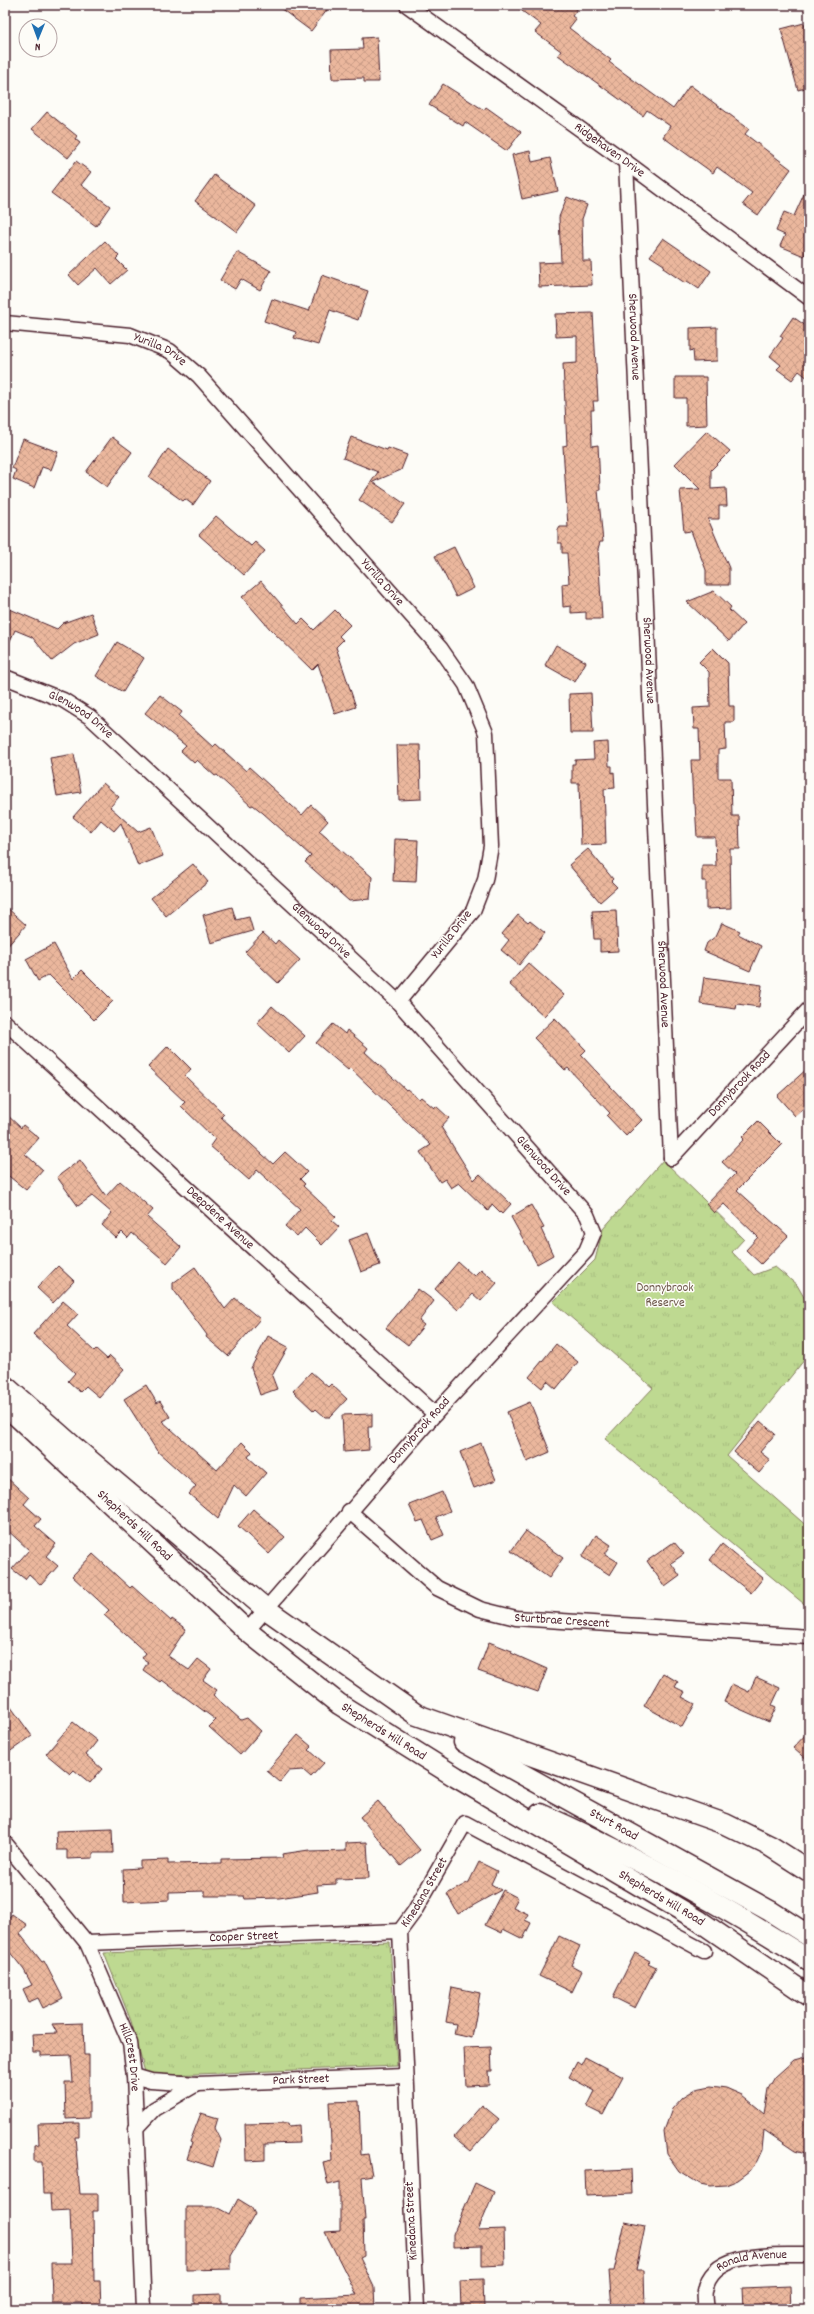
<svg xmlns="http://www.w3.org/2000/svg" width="814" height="2314" font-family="Dekko,sans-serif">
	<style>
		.park { fill: url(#park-tufts); stroke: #847c5e }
		.building { fill: url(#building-cross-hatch); stroke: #4a1f2b }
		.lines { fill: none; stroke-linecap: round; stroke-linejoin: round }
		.street-casing { stroke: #4a1f2b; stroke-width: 17 }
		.secondary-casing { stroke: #4a1f2b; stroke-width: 23 }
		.street { stroke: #fdfcf7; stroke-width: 14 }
		.secondary { stroke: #fdfcf7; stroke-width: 20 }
		.labels { text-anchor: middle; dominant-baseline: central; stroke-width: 3; stroke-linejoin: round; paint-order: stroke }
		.street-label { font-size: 13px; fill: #4a1f2b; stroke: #fdfcf7 }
		.park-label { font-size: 13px; fill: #6d574a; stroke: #fdfcf7 }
	</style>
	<defs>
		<pattern id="park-tufts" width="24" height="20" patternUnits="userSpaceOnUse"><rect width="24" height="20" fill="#bed991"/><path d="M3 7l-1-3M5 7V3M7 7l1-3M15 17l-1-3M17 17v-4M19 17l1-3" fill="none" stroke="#a5ba7d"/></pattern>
		<pattern id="building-cross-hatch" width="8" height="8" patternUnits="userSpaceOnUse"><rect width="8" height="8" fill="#ebb79d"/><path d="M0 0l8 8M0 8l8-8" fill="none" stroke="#cb9d87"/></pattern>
	</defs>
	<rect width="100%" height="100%" fill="#fdfcf7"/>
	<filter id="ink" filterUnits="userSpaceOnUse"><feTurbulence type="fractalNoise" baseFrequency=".025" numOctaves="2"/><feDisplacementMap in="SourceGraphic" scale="8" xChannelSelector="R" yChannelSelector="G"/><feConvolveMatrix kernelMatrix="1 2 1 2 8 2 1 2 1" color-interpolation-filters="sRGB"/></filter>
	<g filter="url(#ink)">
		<g class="park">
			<path d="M663 1160 744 1239 732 1252 754 1275 775 1267 797 1285 809 1306V1354L727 1456 809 1528V1608L605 1439 653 1388 553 1302 595 1260 603 1229Z"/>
			<path d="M390 1942 397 2066 146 2076 131 2021 104 1953Z"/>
		</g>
		<g class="building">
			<path d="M276 5H331L311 31Z"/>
			<path d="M514 5H580L572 16 576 19 569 28 611 60 609 62 673 109 690 85 749 129 745 134 791 169 758 215 743 204 752 193 717 167 713 173 663 137 670 126 647 110 643 116 558 55 561 51 535 32 541 25Z"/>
			<path d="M804 23 809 42V87L798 90 781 29Z"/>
			<path d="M377 37 379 82H364V78L332 79 331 50 363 49 362 38Z"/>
			<path d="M443 84 484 110 486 107 521 132 507 151 465 122 463 126 429 105Z"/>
			<path d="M47 112 77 136 75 139 80 143 68 158 32 129Z"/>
			<path d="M530 151 532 162 550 158 558 191 522 199 512 155Z"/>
			<path d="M76 161 91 172 81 185 110 206 96 226 51 193Z"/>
			<path d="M214 175 256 206 237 232 195 201Z"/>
			<path d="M809 183V244L804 256 780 246 785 235 776 231 784 212 794 216Z"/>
			<path d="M567 197 587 205 582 219 583 261H591L592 285 539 287 538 263 561 262 559 217Z"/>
			<path d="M663 238 711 271 699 289 687 281 685 283 663 268 664 265 650 256Z"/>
			<path d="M105 241 119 256 116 259 127 270 111 284 97 268 78 285 69 275Z"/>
			<path d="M237 252 271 271 260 290 241 279 235 289 220 280Z"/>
			<path d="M322 275 368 291 358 320 330 310 318 345 294 338 296 332 264 321 272 299 309 311Z"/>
			<path d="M593 313 598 401H593L594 410H591L592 446 598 445 599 464 600 490H598L603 542H600L598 549 602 619H586V612L571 613V606L563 607 562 584 569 583 567 553H562V543H558V530L560 527H568L563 446 567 445 563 364 577 363V336L556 337 555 314Z"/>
			<path d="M793 317 809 328V379L799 371 792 380 777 369 781 365 770 356 783 338 780 336Z"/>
			<path d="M717 327V361L694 362 693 350 690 351V328Z"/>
			<path d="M675 377H706L707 425 686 426V398H675Z"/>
			<path d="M707 431 730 451 711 470V489L726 488 727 506H719V519H708L729 568V585H706V570L691 531 684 532 680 490 700 489 675 464Z"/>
			<path d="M112 437 132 452 107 487 86 472Z"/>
			<path d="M351 437 387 450 388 448 407 455 401 470 373 482 405 504 392 522 359 500 378 472 343 458Z"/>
			<path d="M23 439 58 452 51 470 42 467 34 488 13 479 16 470 12 468Z"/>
			<path d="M168 449 210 481 193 505 185 499 183 501 149 477Z"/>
			<path d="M216 516 251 546 255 542 265 551 244 575 199 535Z"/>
			<path d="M454 547 474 588 456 597 435 556Z"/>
			<path d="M261 581 298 624 303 619 314 630 335 610 350 625 339 636 343 640 336 647 356 707 335 714 318 664 312 670 270 629 242 597Z"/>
			<path d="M714 591 731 607 729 610 744 624 729 641 687 602Z"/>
			<path d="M5 607 57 629 63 623 91 613 99 634 74 644 52 661 32 637 15 630 5 652Z"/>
			<path d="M117 642 144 658 123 692 96 676Z"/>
			<path d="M556 645 586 662 575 682 545 665Z"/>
			<path d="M713 648 728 663 729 706H734V722H725L726 749 718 750V778H731L732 816H739L740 849H730L731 908 706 909V881H702V866H716L715 837H697L695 804H693L691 760H700L699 729H694L693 708 710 707 709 672 699 662Z"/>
			<path d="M591 693 593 733H570L569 694Z"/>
			<path d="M160 695 182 712 179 716 213 747 216 744 246 771 249 767 302 815 311 805 328 821 319 831 372 877 370 899 349 901 305 862 311 856 263 813 253 805 251 806 217 775 215 776 197 760 194 763 181 751 186 746 145 713Z"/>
			<path d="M608 742 609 766H612V773L614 772 615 788 604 789 606 844 581 845 579 783H572V764H575V760L594 759 593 743Z"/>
			<path d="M397 745H420L421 799 399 800Z"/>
			<path d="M74 754 81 792 57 796 50 758Z"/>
			<path d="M103 783 119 797 110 807 138 832 151 827 163 856 138 866 121 823 114 831 101 820 91 832 73 817Z"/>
			<path d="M395 839 418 840 416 882 393 881Z"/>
			<path d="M588 849 613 879 611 881 617 887 600 902 569 865Z"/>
			<path d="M193 864 208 882 166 916 151 898Z"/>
			<path d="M5 906 26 925 5 949Z"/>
			<path d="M232 907 236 920 249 917 253 931 211 943 203 915Z"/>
			<path d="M616 910 618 951 600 952V939H594L592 911Z"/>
			<path d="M518 915 528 923 530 921 545 933 519 965 501 950 509 940 502 934Z"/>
			<path d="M722 923 740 931 738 934 761 946 750 971 704 951 707 943 716 936Z"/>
			<path d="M263 933 275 944 278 940 300 960 278 983 245 952Z"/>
			<path d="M54 944 73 979 82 970 113 1001 94 1020 49 975 38 981 26 959Z"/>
			<path d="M528 963 564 995 544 1016 509 984Z"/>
			<path d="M704 977 762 985 759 1007 737 1004 736 1009 700 1004Z"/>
			<path d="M272 1006 305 1036 289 1053 257 1023Z"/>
			<path d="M555 1018 586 1050 581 1055 642 1120 626 1136 607 1116 610 1113 568 1068 565 1070 534 1038Z"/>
			<path d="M333 1024 345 1034 347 1030 368 1048 365 1052 406 1090 407 1089 419 1099 421 1097 434 1108 436 1106 449 1118 441 1127 474 1180 480 1174 511 1204 502 1214 492 1204 488 1211 459 1183 451 1188 445 1179 440 1182 420 1152 431 1145 350 1068 348 1070 316 1043Z"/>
			<path d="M168 1046 191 1069 185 1076 224 1114 221 1117 273 1164 285 1152 307 1172 300 1179 305 1184 303 1186 336 1217 332 1221 339 1227 322 1245 305 1228 297 1237 285 1226 300 1209 257 1170 249 1180 210 1146 215 1139 181 1106 185 1102 148 1067Z"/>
			<path d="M809 1067V1103L795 1116 777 1096Z"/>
			<path d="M5 1113 21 1128 23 1125 39 1138 25 1154 43 1170 26 1190 5 1173Z"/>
			<path d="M758 1121 782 1145 737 1190 788 1236 761 1264 746 1250 758 1237 724 1204 714 1213 706 1204 735 1174 722 1162 744 1139 742 1137Z"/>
			<path d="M80 1160 106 1196 120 1181 153 1210 147 1217 181 1247 167 1263 132 1233 128 1238 122 1232 116 1238 102 1225 112 1213 92 1196 78 1206 57 1177Z"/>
			<path d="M531 1205 544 1228 541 1229 553 1255 537 1264 511 1217Z"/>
			<path d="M368 1233 380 1265 361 1272 349 1240Z"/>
			<path d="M458 1262 474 1276 481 1269 497 1283 481 1301 473 1294 458 1310 435 1289Z"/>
			<path d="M58 1266 74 1281 53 1303 37 1288Z"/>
			<path d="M195 1267 225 1309 235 1298 260 1319 228 1356 206 1337 207 1335 173 1289V1283Z"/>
			<path d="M418 1289 434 1301 419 1321 424 1325 408 1345 386 1328Z"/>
			<path d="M63 1301 78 1314 67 1326 94 1351 96 1349 107 1359 110 1356 124 1369 99 1397 86 1386 80 1392 68 1381 75 1373 33 1334Z"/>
			<path d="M268 1336 288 1347 272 1376 277 1389 260 1395 251 1368Z"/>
			<path d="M556 1344 578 1362 556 1389 547 1381 542 1388 529 1377Z"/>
			<path d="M311 1372 328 1387 331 1384 347 1399 330 1417H325L316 1409 314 1411 293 1391Z"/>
			<path d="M146 1385 157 1403 160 1401 170 1417 162 1421 217 1470 242 1442 252 1452 248 1457 266 1473 246 1496 234 1485 218 1519 189 1494 196 1486 157 1451 124 1399Z"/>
			<path d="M530 1402 550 1452 527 1462 507 1412Z"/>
			<path d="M372 1414V1427H368L369 1450 344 1452 342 1415Z"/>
			<path d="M760 1421 775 1434 760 1452 770 1460 759 1473 734 1452Z"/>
			<path d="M481 1443 496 1480 474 1488 460 1452Z"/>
			<path d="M5 1476 29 1498 24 1504 41 1519 35 1526 56 1544 46 1556 58 1566 41 1585 29 1574 25 1579 12 1569 29 1550 5 1528 12 1521 5 1514Z"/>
			<path d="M442 1492 450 1511 436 1517 444 1535 432 1540 423 1520 417 1522 409 1505Z"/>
			<path d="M253 1509 285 1537 269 1554 238 1526Z"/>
			<path d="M526 1531 563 1558 549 1578 511 1551Z"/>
			<path d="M596 1535 611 1545 605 1554 618 1562 610 1575 582 1557Z"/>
			<path d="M674 1542 684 1554 671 1563 680 1576 665 1587 647 1561Z"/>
			<path d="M722 1544 763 1578 751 1593 710 1560Z"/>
			<path d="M93 1554 130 1588 132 1586 171 1621 172 1619 186 1629 168 1656 189 1670 198 1659 211 1669 203 1680 217 1690 213 1695 241 1720 247 1718 261 1731 240 1755 209 1727 216 1720 162 1680 160 1682 143 1670 148 1662 142 1658 146 1653 104 1615 109 1610 72 1576Z"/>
			<path d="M489 1642 512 1651 511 1653 547 1669 538 1692 478 1671Z"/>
			<path d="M663 1673 678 1682 675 1687 685 1692 682 1697 695 1704 682 1727 644 1706Z"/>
			<path d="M756 1677 780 1688 772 1705 776 1707 769 1722 724 1702 732 1684 749 1692Z"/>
			<path d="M5 1699 32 1736 5 1755Z"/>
			<path d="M73 1722 97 1741 86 1755 102 1769 90 1783 74 1770 70 1774 46 1754Z"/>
			<path d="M809 1731V1762L793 1748Z"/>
			<path d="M298 1735 312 1747 309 1750 324 1763 311 1777 303 1770 289 1771 280 1782 267 1771Z"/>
			<path d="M378 1801 420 1850 401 1866 360 1817Z"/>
			<path d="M112 1829 113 1853H93V1858L67 1859V1850H57L56 1831Z"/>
			<path d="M367 1842 369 1878 336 1879V1884L317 1885 318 1892 279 1898 245 1899 244 1896H205V1891L169 1892V1900L124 1902 123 1869 140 1868V1861L168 1860V1864L221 1863V1859L283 1858 282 1854 309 1850 310 1852 346 1851V1843Z"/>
			<path d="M479 1862 497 1871 491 1884 501 1890 458 1914 447 1894 469 1882Z"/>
			<path d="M503 1890 518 1898 513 1907 528 1914 525 1920 531 1923 523 1939 503 1929 502 1933 485 1925Z"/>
			<path d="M12 1914 27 1925 20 1934 42 1962 44 1961 63 1998 43 2008 38 1998 29 2002 23 1989 32 1985 24 1970 5 1946V1922Z"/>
			<path d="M559 1936 580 1946 571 1965 582 1971 572 1992 539 1976Z"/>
			<path d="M635 1953 650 1961 648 1963 656 1967 635 2008 613 1997Z"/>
			<path d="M452 1987 480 1993 472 2038 454 2034 456 2024 446 2022Z"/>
			<path d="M83 2023 84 2055H89V2118L66 2119 65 2082H73L71 2055 41 2056V2052H33L32 2034 57 2033 52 2024Z"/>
			<path d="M491 2047 492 2071H488L489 2085 466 2086 464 2048Z"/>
			<path d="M809 2056V2155L795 2151 764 2130 762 2150 757 2161 750 2171 738 2180 726 2185 710 2186 700 2184 679 2171 667 2154 664 2131 672 2109 683 2097 696 2089 711 2086 726 2088 742 2095 764 2113 768 2089 775 2077 794 2060Z"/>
			<path d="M585 2057 623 2077 603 2115 587 2107 595 2091 569 2077 577 2062 581 2065Z"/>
			<path d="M359 2101 361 2155 368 2154 372 2175 362 2177 365 2220H363L364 2256 360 2258 374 2287 375 2309H300V2298L357 2295 325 2232 340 2231V2182L328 2185 323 2163 332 2161 329 2102Z"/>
			<path d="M482 2105 499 2119 471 2151 454 2137Z"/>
			<path d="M201 2113 218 2118 215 2128 221 2140 213 2167 187 2159 192 2143 190 2142Z"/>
			<path d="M79 2123V2137H75L80 2194H98V2211H93L94 2281H100L101 2309H83V2303H52L51 2263H72L70 2210 51 2211 50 2194H43L42 2162H34V2145L39 2144 38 2124Z"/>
			<path d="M288 2123 289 2126 299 2125 300 2143 265 2144V2160L246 2161 245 2124Z"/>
			<path d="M631 2169 632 2194 586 2196 585 2171Z"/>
			<path d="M475 2183 494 2192 478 2230 504 2229 505 2265 482 2266V2246L453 2247V2234Z"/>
			<path d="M238 2199 251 2207 255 2214 231 2255V2269L186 2270V2207H217L230 2214Z"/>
			<path d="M625 2222 645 2226 636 2270H644L645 2309H612L609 2271H614Z"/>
			<path d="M483 2279 484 2309H461L460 2280Z"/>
			<path d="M790 2286 791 2309H743L742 2288Z"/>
			<path d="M221 2294V2309H194V2295Z"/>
		</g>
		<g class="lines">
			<g class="street-casing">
				<g id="street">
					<path id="s1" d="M407 5 626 162 809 298"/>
					<path id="s2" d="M626 162 671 1158"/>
					<path id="s3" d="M5 323 130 335 170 351 199 376 441 649 466 685 486 733 491 846 485 880 473 911 398 1002"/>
					<path id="s4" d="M5 677 63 700 90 717 398 1002 587 1215 594 1232 586 1251 435 1414 247 1631"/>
					<path id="s5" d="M5 1022 435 1414"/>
					<path id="s6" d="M671 1158 809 1009"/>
					<path id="s7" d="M349 1511 437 1588 480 1609 516 1618 809 1637"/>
					<path id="s8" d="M5 1843 87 1943 130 2043 134 2076 144 2309"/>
					<path id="s9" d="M87 1943 400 1931"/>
					<path id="s10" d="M134 2076 151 2081 197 2084 405 2076"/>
					<path d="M135 2129 154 2109 197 2084"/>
					<path id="s11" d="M417 2309 400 1931 414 1912 465 1823 704 1951"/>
					<path id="s12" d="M706 2309C705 2303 704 2296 705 2291 712 2248 777 2256 809 2255"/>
				</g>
			</g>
			<g class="secondary-casing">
				<g id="secondary">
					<path d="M5 1386 75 1448 266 1609 417 1715 725 1824 770 1846 809 1871"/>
					<path id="s13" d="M5 1405 247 1631 339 1704 456 1777 698 1920 809 1996"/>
					<path id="s14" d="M464 1742 770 1911 809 1936"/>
					<path d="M540 1814C633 1855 724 1906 809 1960"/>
				</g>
			</g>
			<use href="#street" class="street"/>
			<use href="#secondary" class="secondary"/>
		</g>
	</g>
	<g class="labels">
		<g class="street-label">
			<text stroke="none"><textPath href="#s1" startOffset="249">Ridgehaven Drive</textPath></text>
			<text stroke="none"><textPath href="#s2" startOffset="175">Sherwood Avenue</textPath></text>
			<text stroke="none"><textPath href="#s3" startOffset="159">Yurilla Drive</textPath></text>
			<text stroke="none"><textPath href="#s3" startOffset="483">Yurilla Drive</textPath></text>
			<text stroke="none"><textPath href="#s2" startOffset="499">Sherwood Avenue</textPath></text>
			<text stroke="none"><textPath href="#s4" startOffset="85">Glenwood Drive</textPath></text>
			<text stroke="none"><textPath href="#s4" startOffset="409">Glenwood Drive</textPath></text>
			<text transform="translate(452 935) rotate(-52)">Yurilla Drive</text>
			<text stroke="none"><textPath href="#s2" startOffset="823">Sherwood Avenue</textPath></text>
			<text stroke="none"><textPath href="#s6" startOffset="101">Donnybrook Road</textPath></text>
			<text stroke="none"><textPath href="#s4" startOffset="733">Glenwood Drive</textPath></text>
			<text stroke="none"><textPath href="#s5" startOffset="291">Deepdene Avenue</textPath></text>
			<text transform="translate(420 1431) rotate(-48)">Donnybrook Road</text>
			<text stroke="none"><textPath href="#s13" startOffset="177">Shepherds Hill Road</textPath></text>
			<text stroke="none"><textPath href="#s7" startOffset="248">Sturtbrae Crescent</textPath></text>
			<text stroke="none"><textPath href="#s13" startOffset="501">Shepherds Hill Road</textPath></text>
			<text stroke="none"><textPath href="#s14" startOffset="171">Sturt Road</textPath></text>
			<text stroke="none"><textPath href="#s11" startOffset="424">Kinedana Street</textPath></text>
			<text stroke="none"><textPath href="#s13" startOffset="825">Shepherds Hill Road</textPath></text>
			<text stroke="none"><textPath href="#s9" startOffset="157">Cooper Street</textPath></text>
			<text stroke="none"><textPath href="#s8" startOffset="252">Hillcrest Drive</textPath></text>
			<text stroke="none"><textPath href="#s10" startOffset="168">Park Street</textPath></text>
			<text transform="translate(412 2221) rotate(-93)">Kinedana Street</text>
			<text stroke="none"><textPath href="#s12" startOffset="80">Ronald Avenue</textPath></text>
		</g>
		<g class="park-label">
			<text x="665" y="1288">Donnybrook<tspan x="665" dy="15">Reserve</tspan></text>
		</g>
	</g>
	<rect width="814" height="2314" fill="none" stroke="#fdfcf7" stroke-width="20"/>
	<rect x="10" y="10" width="794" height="2294" fill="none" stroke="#4a1f2b" stroke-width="1.5" filter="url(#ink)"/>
	<g transform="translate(38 38) rotate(181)"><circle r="19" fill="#fdfcf7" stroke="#b5a4a5"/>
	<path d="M0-3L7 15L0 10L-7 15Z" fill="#1f6fb2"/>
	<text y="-6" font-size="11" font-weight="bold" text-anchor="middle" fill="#4a1f2b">N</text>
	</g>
</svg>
